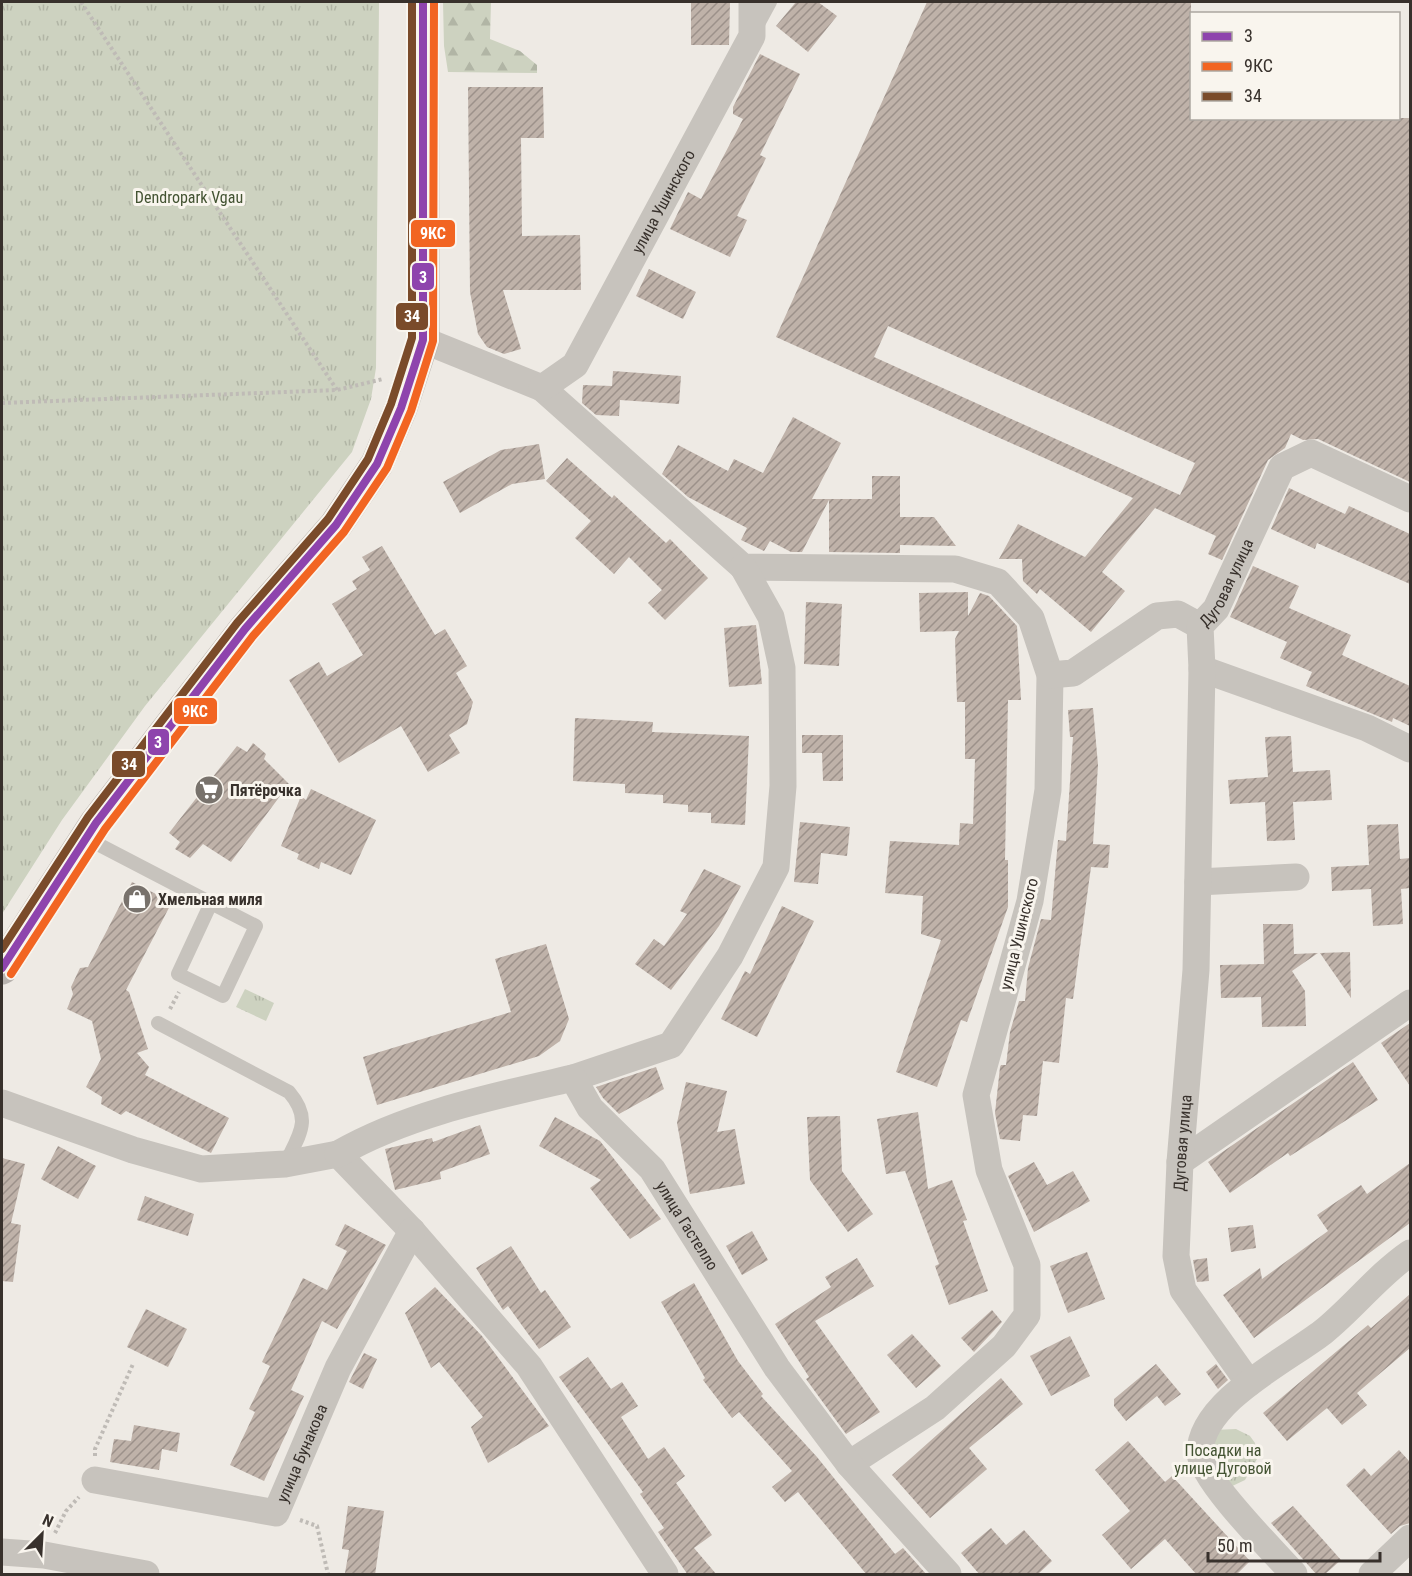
<svg xmlns="http://www.w3.org/2000/svg" width="1412" height="1576" font-family="'Roboto Condensed',sans-serif">
	<style>
		.forest { fill: url(#forest-firs) }
		.park { fill: url(#park-tufts) }
		.building { fill: url(#building-hatch); fill-rule: evenodd }
		.lines { fill: none; stroke-linecap: round; stroke-linejoin: round }
		.path { stroke: #bfbbb6; stroke-width: 4; stroke-dasharray: 3 3; stroke-linecap: butt }
		.lane { stroke: #c7c3bd; stroke-width: 14 }
		.street { stroke: #c7c3bd; stroke-width: 27 }
		.secondary { stroke: #b8b3ae; stroke-width: 33 }
		.bus-1-casing { stroke: #f9f5ee; stroke-width: 12 }
		.bus-2-casing { stroke: #f9f5ee; stroke-width: 12 }
		.bus-3-casing { stroke: #f9f5ee; stroke-width: 12 }
		.bus-1 { stroke: #8e44ad; stroke-width: 8 }
		.bus-2 { stroke: #f26522; stroke-width: 8 }
		.bus-3 { stroke: #7a4b2a; stroke-width: 8 }
		.labels { text-anchor: middle; dominant-baseline: central; stroke-width: 6; stroke-linejoin: round; paint-order: stroke }
		.park-label { font-size: 16px; fill: #435332; stroke: #f9f5ee }
		.street-label { font-size: 16px; fill: #38312c; stroke: #f9f5ee }
		.poi-label { font-size: 16px; font-weight: bold; fill: #38312c; stroke: #f9f5ee; text-anchor: start }
		.line-badge { stroke: #f9f5ee; stroke-width: 2 }
		.badge-label { font-size: 16px; text-anchor: middle; font-weight: bold; fill: #fff }
	</style>
	<defs>
		<pattern id="forest-firs" width="22" height="20" patternUnits="userSpaceOnUse" patternTransform="scale(1.5)"><rect width="22" height="20" fill="#cdd2c0"/><path d="M5 1l3.5 6h-7zM16 11l3.5 6h-7z" fill="#b1b5a5"/></pattern>
		<pattern id="park-tufts" width="24" height="20" patternUnits="userSpaceOnUse" patternTransform="scale(1.5)"><rect width="24" height="20" fill="#cdd2c0"/><path d="M3 7l-1-3M5 7V3M7 7l1-3M15 17l-1-3M17 17v-4M19 17l1-3" fill="none" stroke="#b1b5a5"/></pattern>
		<pattern id="building-hatch" width="6" height="6" patternUnits="userSpaceOnUse" patternTransform="scale(1.5)"><rect width="6" height="6" fill="#bfb2a9"/><path d="M-1 1l2-2M0 6l6-6M5 7l2-2" fill="none" stroke="#9c918a"/></pattern>
	</defs>
	<rect width="100%" height="100%" fill="#eeeae4"/>
	<path class="forest" d="M443 2H491L490 39 520 51 537 65V73L448 72 444 46Z"/>
	<g class="park">
		<path d="M2 2H379L376 368 371 399 352 452 145 706 62 820 2 914Z"/>
		<path d="M245 989 274 1003 266 1021 236 1007Z"/>
		<path d="M1236 1429 1250 1436 1255 1443 1257 1459 1245 1480 1226 1489 1197 1444 1214 1430Z"/>
	</g>
	<g class="building">
		<path d="M691 2H730L729 45H691Z"/>
		<path d="M796 2H818L837 16 808 52 776 26Z"/>
		<path d="M927 2H1191V118H1410V482L1318 439 1303 440 1291 434 1285 448 1268 460 1222 560 1208 554 1216 536 1155 508 1102 572 1125 591 1091 632 1040 589 1037 594 1023 581 1022 559H999L1018 524 1085 557 1133 498 776 337ZM888 326 1195 463 1180 495 874 357Z"/>
		<path d="M760 54 800 74 760 155 766 158 737 216 747 220 730 257 670 229 688 192 701 199 743 119 733 114V107Z"/>
		<path d="M468 87H543L544 138H521L522 236 580 235 581 290H503L521 349 504 354 487 347 478 334 470 292Z"/>
		<path d="M649 269 696 292 683 319 636 296Z"/>
		<path d="M613 371 681 376 679 404 620 400 619 416 596 415 582 403 583 385 612 386Z"/>
		<path d="M793 417 841 443 812 499H872V476H900V517H934L956 546 900 545V553L829 552V500L802 552H791L770 541 764 551 741 540 747 528 688 497 662 474 678 445 728 471 734 459 763 473Z"/>
		<path d="M539 444 545 479 512 484 460 513 443 482 501 450Z"/>
		<path d="M567 458 612 498 614 495 666 543 670 539 708 578 665 620 648 603 662 590 629 557 614 574 575 538 591 521 546 481Z"/>
		<path d="M1289 488 1345 514 1349 506 1410 534V584L1317 543 1315 549 1271 529Z"/>
		<path d="M382 546 435 635 445 629 467 666 456 673 473 702 467 724 449 735 460 753 428 772 401 726 339 763 289 680 319 662 327 676 363 655 332 604 357 589 352 581 370 570 362 557Z"/>
		<path d="M1253 566 1299 586 1289 608 1351 635 1342 655 1410 686V726L1393 718 1392 722 1306 686 1312 672 1280 658 1287 642 1230 617Z"/>
		<path d="M968 592V616L980 593 989 596 1017 626 1021 700H1008L1005 860H1008V907L967 1022 961 1020 937 1087 896 1072 941 940 921 934 923 896 885 893 890 841 959 845 960 823 973 824 975 759H965V702H957L955 639 959 631 920 632 919 593Z"/>
		<path d="M806 602 842 604 839 666 804 664Z"/>
		<path d="M756 625 762 684 729 687 724 628Z"/>
		<path d="M1093 708 1098 765 1093 844 1110 845 1108 868 1091 867 1073 999 1066 998 1059 1063 1043 1061 1037 1116 1023 1115 1020 1141 1000 1139 995 1113 1000 1067 1001 1065H1006L1010 1032 1019 1001H1025L1028 968 1041 919 1051 920 1058 840 1066 841 1073 737H1070L1068 710Z"/>
		<path d="M575 718 653 722 652 732 749 736 745 825 711 823V813L688 812V805L663 803V795L625 793V784L573 781Z"/>
		<path d="M802 735H843V781H823L822 753H802Z"/>
		<path d="M1291 736 1293 772 1330 770 1332 800 1293 802 1295 840 1267 841 1265 802 1230 804 1228 780 1268 777 1265 737Z"/>
		<path d="M253 743 266 754 264 759 289 784 231 862 203 844 190 858 175 849 180 842 169 833 237 746 247 752Z"/>
		<path d="M311 789 376 820 351 875 321 862 319 869 297 859 299 854 281 846 301 796 306 800Z"/>
		<path d="M800 822 850 827 847 856 821 853 818 884 794 882Z"/>
		<path d="M1398 824 1400 859 1410 858V888L1401 889 1403 924 1373 926 1371 889 1332 891 1331 867 1369 865 1367 825Z"/>
		<path d="M704 869 741 886 719 926 671 990 635 964 654 939 664 946 687 914 680 911Z"/>
		<path d="M132 882 172 902 126 990 129 992 148 1049 137 1053 149 1067 145 1075 229 1118 211 1153 126 1111 121 1115 101 1104 102 1097 86 1087 101 1059 92 1021 67 1009 73 994 71 987 80 968 88 967Z"/>
		<path d="M782 906 814 921 757 1037 721 1019 745 971 750 974Z"/>
		<path d="M1263 924H1293L1294 954 1318 953 1292 971 1305 991 1306 1026 1262 1027 1261 997 1221 998 1220 965 1264 964Z"/>
		<path d="M546 944 569 1019 560 1041 539 1056 377 1105 363 1057 511 1012 495 959Z"/>
		<path d="M1350 952 1351 998 1320 953Z"/>
		<path d="M1410 1023V1086L1381 1043Z"/>
		<path d="M1353 1062 1378 1100 1290 1156 1288 1153 1230 1193 1208 1162Z"/>
		<path d="M656 1067 664 1089 619 1114 603 1098 596 1087Z"/>
		<path d="M686 1082 727 1091 717 1132 735 1129 745 1184 690 1194 677 1123Z"/>
		<path d="M918 1112 928 1189 952 1180 967 1220 963 1221 988 1291 949 1305 935 1266 939 1264 905 1171 886 1174 877 1119Z"/>
		<path d="M840 1116 842 1171 873 1214 848 1232 810 1180 807 1117Z"/>
		<path d="M555 1117 600 1141 661 1219 630 1239 590 1188 601 1180 539 1146Z"/>
		<path d="M480 1125 490 1154 440 1172 441 1179 395 1190 385 1149 432 1138 433 1142Z"/>
		<path d="M58 1146 96 1166 78 1199 41 1179Z"/>
		<path d="M2 1158 25 1164 11 1223 21 1225 13 1282 2 1281Z"/>
		<path d="M1034 1162 1047 1185 1073 1171 1090 1201 1034 1232 1008 1176Z"/>
		<path d="M1410 1163V1223L1254 1338 1223 1295 1260 1268 1262 1279 1328 1231 1317 1215 1361 1185 1367 1194Z"/>
		<path d="M145 1196 194 1214 188 1236 137 1220Z"/>
		<path d="M345 1224 386 1245 337 1329 322 1321 291 1390 304 1396 264 1481 230 1465 255 1412 249 1409 270 1366 262 1362 303 1278 327 1290 347 1251 335 1245Z"/>
		<path d="M1253 1225 1256 1248 1231 1252 1228 1228Z"/>
		<path d="M752 1231 768 1260 742 1275 726 1246Z"/>
		<path d="M511 1246 541 1293 545 1290 571 1327 539 1349 508 1306 503 1310 476 1268Z"/>
		<path d="M1087 1252 1105 1299 1068 1313 1050 1266Z"/>
		<path d="M857 1258 874 1286 815 1321 880 1412 846 1434 806 1379 809 1377 775 1324 831 1287 825 1277Z"/>
		<path d="M1207 1258 1209 1281 1197 1282 1193 1260Z"/>
		<path d="M694 1283 738 1361 763 1394 761 1396 817 1457 895 1554 903 1548 927 1575H867L798 1492 785 1502 772 1487 792 1471 739 1412 732 1418 703 1380 705 1378 661 1302Z"/>
		<path d="M435 1287 482 1336 549 1426 488 1463 471 1427 483 1417 439 1362 431 1368 405 1313Z"/>
		<path d="M1410 1294V1348L1357 1393 1367 1405 1342 1425 1327 1408 1287 1441 1263 1413 1368 1325 1371 1328Z"/>
		<path d="M146 1309 187 1329 168 1367 127 1347Z"/>
		<path d="M992 1310 1002 1322 974 1352 961 1338Z"/>
		<path d="M912 1334 941 1366 916 1388 887 1355Z"/>
		<path d="M1070 1336 1090 1376 1051 1396 1030 1356Z"/>
		<path d="M364 1353 377 1359 363 1389 349 1382Z"/>
		<path d="M588 1357 611 1389 622 1382 638 1406 621 1417 648 1459 664 1447 685 1476 676 1483 712 1535 694 1548 717 1575H688L658 1532 664 1528 640 1494 643 1492 559 1377Z"/>
		<path d="M1156 1364 1181 1394 1165 1406 1157 1396 1126 1421 1114 1406V1399Z"/>
		<path d="M1216 1364 1228 1380 1218 1389 1206 1372Z"/>
		<path d="M1001 1378 1023 1404 969 1448 987 1469 930 1518 892 1475Z"/>
		<path d="M134 1425 180 1433 177 1452 162 1449 159 1470 110 1462 114 1439 131 1441Z"/>
		<path d="M1128 1441 1165 1482 1172 1476 1250 1561 1236 1575H1197L1165 1539 1131 1569 1102 1535 1130 1511 1095 1470Z"/>
		<path d="M1399 1450 1410 1462V1523L1400 1526 1391 1534 1346 1485 1364 1468 1371 1476Z"/>
		<path d="M348 1506 384 1511 375 1575 345 1573 349 1550 342 1549Z"/>
		<path d="M1293 1506 1341 1560 1324 1575H1317L1271 1523Z"/>
		<path d="M991 1528 1006 1545 1024 1530 1052 1561 1037 1575H980L961 1553Z"/>
	</g>
	<g class="lines">
		<g class="path">
			<path d="M81 2 337 390"/>
			<path d="M2 403 337 390 383 379"/>
			<path d="M170 1009 179 992"/>
			<path d="M95 1456V1449L133 1364"/>
			<path d="M300 1520 317 1526 328 1574"/>
			<path d="M55 1533 66 1511 79 1497"/>
		</g>
		<g class="lane">
			<path d="M757 26 770 2"/>
			<path d="M86 838 211 903 178 974 223 996 256 926 211 903"/>
			<path d="M158 1023 289 1092C313 1120 299 1135 285 1164"/>
		</g>
		<g class="street">
			<path d="M423 340 542 388 743 567 955 569 998 582 1031 618 1050 675 1048 790 1030 901 976 1095 989 1170 1027 1265V1315L1004 1346 935 1408 849 1464"/>
			<path id="s1" d="M542 388 575 365 752 36V2"/>
			<path d="M1202 669 1367 728 1410 749"/>
			<path d="M1050 675 1073 673 1157 616 1178 614 1200 626"/>
			<path d="M1198 882 1296 877"/>
			<path d="M573 1078 671 1045 730 956 776 867 783 786 782 668 771 617 743 567"/>
			<path d="M2 1103 133 1150 201 1169 285 1164 338 1154 412 1231 529 1366 665 1574"/>
			<path id="s2" d="M338 1154C407 1114 495 1096 573 1078L590 1108 652 1169 777 1368 849 1464 948 1574"/>
			<path d="M1180 1162 1410 1003"/>
			<path id="s3" d="M1249 1383 1183 1290 1176 1256 1180 1162 1196 970 1202 669 1200 626 1216 609 1282 467 1311 453 1410 499"/>
			<path id="s4" d="M95 1480 276 1513 338 1368 412 1231"/>
			<path d="M2 1552 44 1555 146 1574"/>
			<path d="M1294 1574C1275 1553 1200 1478 1200 1453 1200 1402 1287 1360 1323 1332 1353 1308 1378 1275 1410 1253"/>
			<path d="M1372 1574 1410 1538"/>
		</g>
		<path class="secondary" d="M2 968 96 823 245 629 336 525 377 464 401 408 423 340V2"/>
		<g class="bus-1-casing">
			<path id="bus-1" d="M2 968 96 823 245 629 336 525 377 464 401 408 423 340V2"/>
		</g>
		<g class="bus-2-casing">
			<path id="bus-2" d="M11 974 105 829 253 636 344 532 387 468 411 411 433 341 434 2"/>
		</g>
		<g class="bus-3-casing">
			<path id="bus-3" d="M2 949 88 817 237 623 328 519 368 459 391 404 412 338V2"/>
		</g>
		<use href="#bus-1" class="bus-1"/>
		<use href="#bus-2" class="bus-2"/>
		<use href="#bus-3" class="bus-3"/>
	</g>
	<defs>
		<g id="supermarket-disc" transform="scale(1.5)"><circle r="9.5" fill="#78726c" stroke="#f9f5ee"/><path d="M-6-5.5h2.5l.6 2H6L4.5 2H-2.5L-4.4-4H-6ZM-1.5 3.2a1.3 1.3 0 1 0 .1 0ZM3 3.2a1.3 1.3 0 1 0 .1 0Z" fill="#fff"/></g>
		<g id="shop-disc" transform="scale(1.5)"><circle r="9.5" fill="#78726c" stroke="#f9f5ee"/><path d="M-5-2.5h2.3a2.7 3.5 0 0 1 5.4 0H5L5.5 6h-11ZM-1.5-2.5h3a1.5 2.3 0 0 0-3 0Z" fill="#fff"/></g>
	</defs>
	<g fill-rule="evenodd">
		<use href="#supermarket-disc" x="209" y="790"/>
		<use href="#shop-disc" x="137" y="899"/>
	</g>
	<g class="labels">
		<g class="park-label">
			<text x="189" y="197">Dendropark Vgau</text>
			<text x="1223" y="1450">Посадки на<tspan x="1223" dy="18">улице Дуговой</tspan></text>
		</g>
		<g class="street-label">
			<text stroke="none"><textPath href="#s1" startOffset="226">улица Ушинского</textPath></text>
			<text stroke="none"><textPath href="#s3" startOffset="831">Дуговая улица</textPath></text>
			<text transform="translate(1019 934) rotate(-76)">улица Ушинского</text>
			<text stroke="none"><textPath href="#s3" startOffset="262">Дуговая улица</textPath></text>
			<text stroke="none"><textPath href="#s2" startOffset="436">улица Гастелло</textPath></text>
			<text stroke="none"><textPath href="#s4" startOffset="249">улица Бунакова</textPath></text>
		</g>
		<g class="poi-label">
			<text x="230" y="790">Пятёрочка</text>
			<text x="158" y="899">Хмельная миля</text>
		</g>
	</g>
	<g class="line-badge">
		<rect x="410" y="219" width="46" height="29" rx="6" fill="#f26522"/>
		<rect x="411" y="262" width="24" height="29" rx="6" fill="#8e44ad"/>
		<rect x="395" y="302" width="34" height="29" rx="6" fill="#7a4b2a"/>
		<rect x="173" y="697" width="45" height="28" rx="6" fill="#f26522"/>
		<rect x="147" y="728" width="23" height="28" rx="6" fill="#8e44ad"/>
		<rect x="111" y="750" width="35" height="28" rx="6" fill="#7a4b2a"/>
	</g>
	<g class="badge-label">
		<text x="433" y="239">9КС</text>
		<text x="423" y="283">3</text>
		<text x="412" y="322">34</text>
		<text x="195" y="717">9КС</text>
		<text x="158" y="748">3</text>
		<text x="129" y="770">34</text>
	</g>
	<rect width="1412" height="1576" fill="none" stroke="#38312c" stroke-width="6"/>
	<rect x="1190" y="12" width="210" height="108" fill="#f9f5ee" stroke="#aca7a0" stroke-width="1.5"/>
	<rect x="1202" y="32" width="30" height="9" fill="#8e44ad" stroke="#aca7a0" stroke-width="1.5"/>
	<text x="1244" y="42" font-size="18" fill="#38312c">3</text>
	<rect x="1202" y="62" width="30" height="9" fill="#f26522" stroke="#aca7a0" stroke-width="1.5"/>
	<text x="1244" y="72" font-size="18" fill="#38312c">9КС</text>
	<rect x="1202" y="92" width="30" height="9" fill="#7a4b2a" stroke="#aca7a0" stroke-width="1.5"/>
	<text x="1244" y="102" font-size="18" fill="#38312c">34</text>
	<g transform="translate(42 1534) rotate(24)" stroke="#f9f5ee" stroke-width="4.5" paint-order="stroke">
	<path d="M0-4.5L10 22L0 15L-10 22Z" fill="#38312c"/>
	<text y="-9" font-size="16" font-weight="bold" text-anchor="middle" fill="#38312c">N</text>
	</g>
	<path d="M1208 1552v9h172v-9" fill="none" stroke="#38312c" stroke-width="3"/>
	<text x="1217" y="1552" font-size="18" fill="#38312c" stroke="#f9f5ee" stroke-width="4.5" paint-order="stroke">50 m</text>
</svg>
